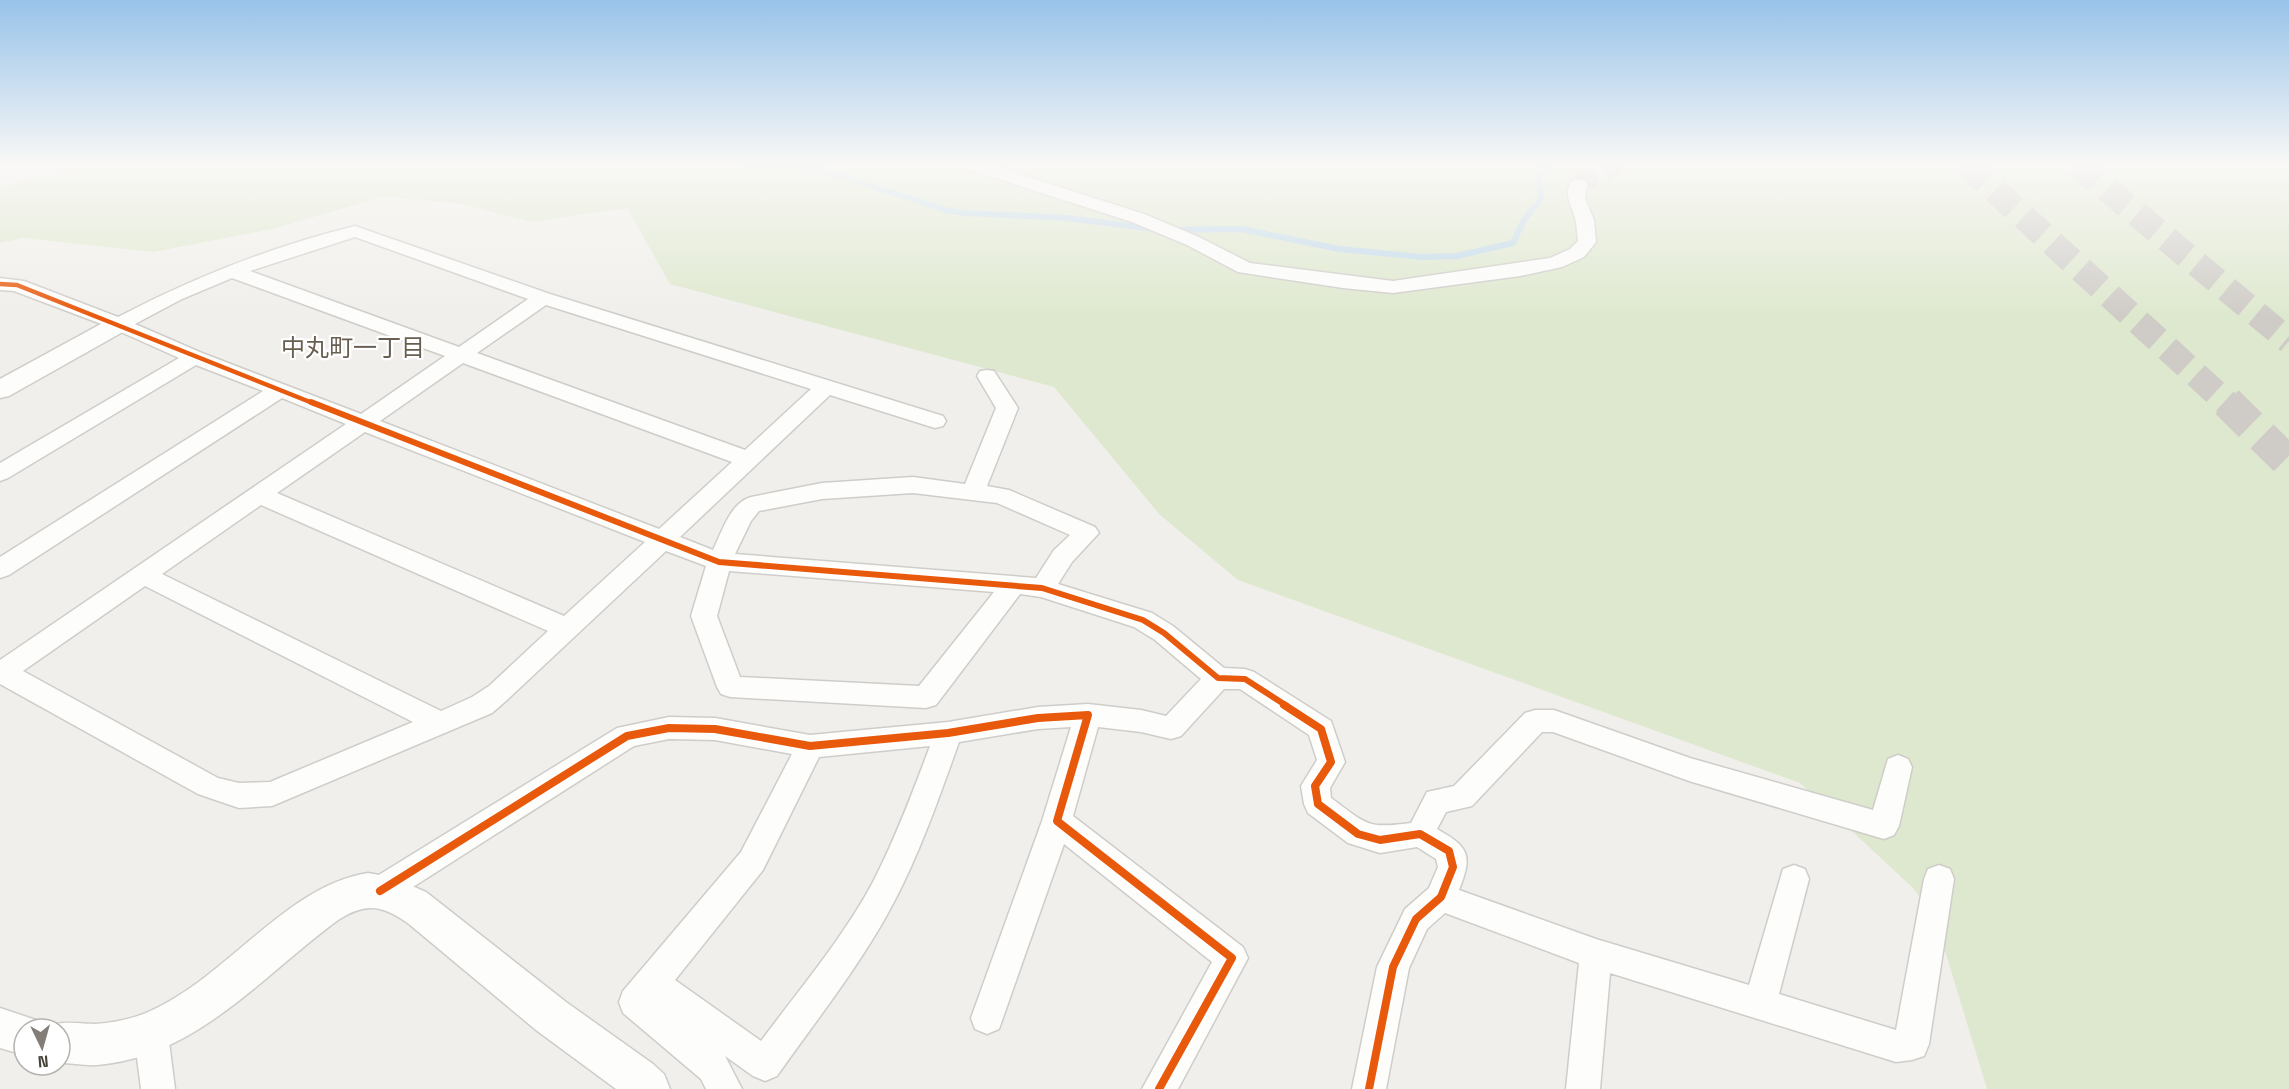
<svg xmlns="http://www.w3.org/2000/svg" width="2289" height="1089" font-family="'Space Grotesk','Noto Sans JP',sans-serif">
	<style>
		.green { fill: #dee8ce }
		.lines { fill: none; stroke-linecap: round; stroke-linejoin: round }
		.stream { stroke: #c1d9ea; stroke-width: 6 }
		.minor-tunnel { stroke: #cfccc7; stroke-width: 19; stroke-dasharray: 19 10; stroke-linecap: butt }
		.motorway-tunnel-far1 { stroke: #cfccc7; stroke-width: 26; stroke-dasharray: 26 13; stroke-linecap: butt }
		.motorway-tunnel { stroke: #cfccc7; stroke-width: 33; stroke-dasharray: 33 16; stroke-linecap: butt }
		.minor-casing { stroke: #cfcdc9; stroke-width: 3 }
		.tertiary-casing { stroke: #cfcdc9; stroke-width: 3 }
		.minor { fill: #fdfdfc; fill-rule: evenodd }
		.tertiary { fill: #fdfdfc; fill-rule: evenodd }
		.cycleway-far2-casing { stroke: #fff; stroke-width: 8 }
		.cycleway-far1-casing { stroke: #fff; stroke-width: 10 }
		.cycleway-casing { stroke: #fff; stroke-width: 11 }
		.cycleway-far2 { stroke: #e8590c; stroke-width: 4.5 }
		.cycleway-far1 { stroke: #e8590c; stroke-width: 6 }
		.cycleway { stroke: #e8590c; stroke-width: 8 }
		.labels { text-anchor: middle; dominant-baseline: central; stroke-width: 4.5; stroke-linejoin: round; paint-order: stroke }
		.neighbourhood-label { font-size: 24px; fill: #685f51; stroke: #fff }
	</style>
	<rect width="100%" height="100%" fill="#f1efeb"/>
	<path class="green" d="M93 164H2289V1089H1987L1934 915 1912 887 1800 783 1238 580 1159 514 1054 387 670 284 627 208 532 222 457 203 383 197 272 229 153 252 23 238 0 243V188Z"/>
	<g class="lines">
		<g class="stream">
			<path d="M744 164 821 170 946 210 964 213 1068 218 1154 229"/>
			<path d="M1172 230 1241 229 1339 249 1422 257 1457 256 1513 243 1524 220 1541 199 1539 176 1546 164"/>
		</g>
		<path class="minor-tunnel" d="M1578 184 1620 164"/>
		<g class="motorway-tunnel-far1">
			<path d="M1966 164 2228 404"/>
			<path d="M2077 164 2289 341"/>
		</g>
		<path class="motorway-tunnel" d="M2227 402 2289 463"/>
		<g class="minor-casing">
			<g id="minor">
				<path d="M962 164H988L1144 214 1199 237 1250 263 1393 281 1550 258 1570 249 1578 241C1577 235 1577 228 1576 222 1573 206 1562 196 1572 180H1584L1587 184 1585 199 1594 220 1596 242 1584 257 1562 267 1520 276 1393 293 1343 288 1238 272 1187 245 1132 222 964 168Z"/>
				<path d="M355 226 550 294 943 416 946 421 943 426 935 428 830 395 680 537 713 550C722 532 730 503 751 497L822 483 913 477 965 484 996 408 977 376 980 371 987 370 994 371 1018 408 987 486 1009 490 1095 527 1099 533 1072 562 1058 584 1152 613 1173 626 1224 668 1245 669 1254 672 1331 721 1345 762 1330 788 1331 798C1367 824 1365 829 1411 823L1427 792 1454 786 1525 713 1535 710H1554L1690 758 1873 810 1888 759 1898 755 1908 759 1912 767 1899 826 1894 835 1884 839 1689 781 1553 732H1542L1472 806 1446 812 1437 829C1469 847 1473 855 1459 890L1596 939 1749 985 1783 869 1794 865 1805 869 1809 879 1779 994 1896 1030 1924 879 1928 869 1939 865 1950 869 1954 879 1929 1044 1924 1056 1912 1060 1896 1062 1610 973 1600 1089H1566L1579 963 1445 913 1427 929 1409 968 1386 1089H1352L1377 967 1405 909 1429 888 1438 867 1436 859 1417 847 1380 853 1348 843 1308 813 1304 804 1301 786 1317 760 1309 735 1240 689H1224L1181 736 1171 739 1141 732 1098 727 1073 816 1243 947 1248 958 1178 1089H1142L1212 962 1064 844 999 1029 987 1034 975 1029 971 1018 1042 821 1071 727 1038 729 959 742C940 795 921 850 895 900 863 962 817 1019 777 1076L765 1081 753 1076 725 1056 742 1089H706L701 1079 623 1013 619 1002 623 991 741 852 792 754 715 740 669 739 634 746 391 901 380 905 369 901 365 891 369 881 617 728 669 717 715 718 810 735 948 722 1038 707 1088 704 1141 710 1166 716 1201 679 1155 640 1134 627 1041 597 1020 594 936 705 926 708 730 697 721 694 717 687 691 616 706 566 666 551 507 700 492 713 272 806 239 808 198 794 0 684V660L346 424 282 398 9 575 0 578V557L263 391 196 365 8 478 0 481V463L179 358 112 328 14 291 0 290V278L24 281 118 317C193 278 273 246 355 226ZM355 237 528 299 459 347 250 271ZM232 278 445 356 361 414 202 353 135 324 182 299ZM546 305 811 389 745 450 477 353ZM463 363 732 462 659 529 380 421ZM365 432 645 542 564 616 277 493ZM913 493 997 503 1070 535 1054 550 1036 578 735 554 751 521 759 511 822 499ZM261 505 548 631 489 686 472 697 441 711 162 574ZM729 571 994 592 919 686 740 677 717 616ZM145 586 413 722 270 782 239 783 218 778 23 671ZM930 746C913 792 895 839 873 882 844 937 798 991 761 1041L675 980 763 870 819 757Z"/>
				<path d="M151 1018 163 1022 168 1034 175 1089H141L134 1034 139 1022Z"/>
			</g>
		</g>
		<g class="tertiary-casing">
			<g id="tertiary">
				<path d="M119 317 128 319 131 324 128 329 9 396 0 398V379L110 319Z"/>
				<path d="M368 873 391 877 426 892 566 1002 653 1064 664 1074 670 1089H616L536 1030 409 924C382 905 366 902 338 920 263 975 196 1057 97 1065 85 1066 72 1063 60 1063V1029L45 1027C65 1020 75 1024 95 1024 112 1023 132 1019 148 1012 226 979 285 886 368 873Z"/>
				<path d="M0 1008 39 1021 42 1029H24V1055L0 1048Z"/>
			</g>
		</g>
		<use href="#minor" class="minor"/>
		<use href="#tertiary" class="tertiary"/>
		<g class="cycleway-far2-casing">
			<path id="cycleway-far2" d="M0 284 17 285 315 404"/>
		</g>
		<g class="cycleway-far1-casing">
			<path id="cycleway-far1" d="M311 402 719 562 1042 588 1143 620 1164 633 1218 678 1245 679 1287 706"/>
		</g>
		<g class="cycleway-casing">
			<g id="cycleway">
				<path d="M1284 705 1321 729 1331 762 1315 786 1318 804 1358 834 1380 840 1420 834 1449 851 1453 867 1441 897 1416 919 1393 967 1369 1089"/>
				<path d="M380 891 627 736 669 728 715 729 810 746 948 733 1038 718 1088 715 1057 821 1232 958 1159 1089"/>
			</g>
		</g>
		<use href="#cycleway-far2" class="cycleway-far2"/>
		<use href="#cycleway-far1" class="cycleway-far1"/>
		<use href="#cycleway" class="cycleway"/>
	</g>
	<linearGradient id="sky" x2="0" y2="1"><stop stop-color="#98c3e9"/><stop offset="0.52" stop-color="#f9f8f6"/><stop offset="1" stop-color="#f9f8f6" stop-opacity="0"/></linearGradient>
	<rect width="2289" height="317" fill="url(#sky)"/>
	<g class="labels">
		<g class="neighbourhood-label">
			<text x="353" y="347">中丸町一丁目</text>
		</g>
	</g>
	<g transform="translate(42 1047) rotate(175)"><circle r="28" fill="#ffffff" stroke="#b5b3af" stroke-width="1.5"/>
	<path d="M0-4.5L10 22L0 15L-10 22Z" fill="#827e77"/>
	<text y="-9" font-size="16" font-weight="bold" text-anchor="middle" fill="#464138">N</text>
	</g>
</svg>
